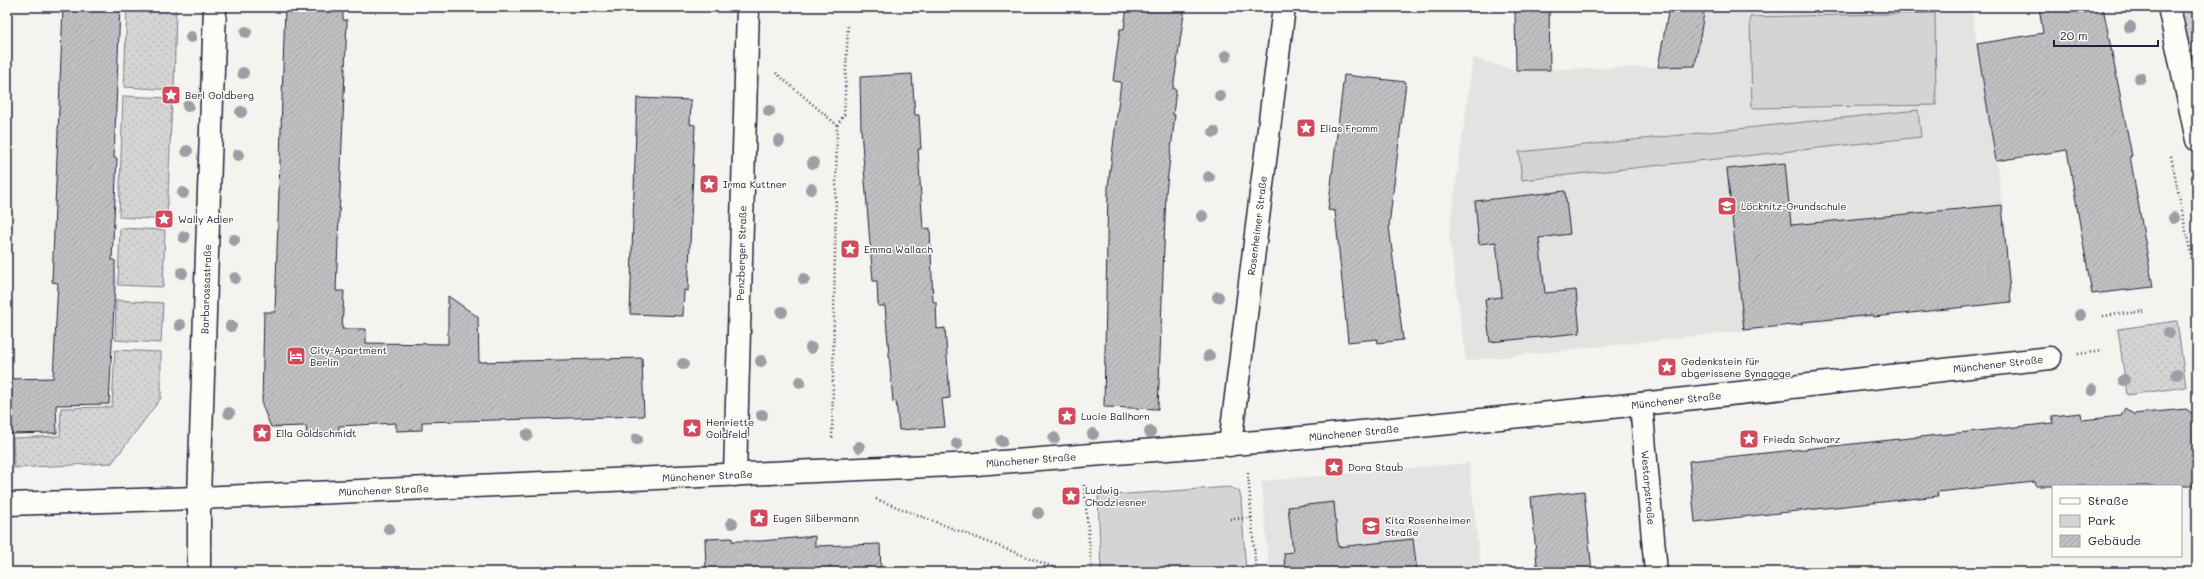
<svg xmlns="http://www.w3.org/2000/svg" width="2204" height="579" font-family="Mali,sans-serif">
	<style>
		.built { fill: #e4e3e2 }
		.grass { fill: url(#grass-dots); stroke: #7c7b88 }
		.park { fill: #d5d4d5; stroke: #7c7b88 }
		.building { fill: url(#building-hatch); stroke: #22223b }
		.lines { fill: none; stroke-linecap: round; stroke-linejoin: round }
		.minor-casing { stroke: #22223b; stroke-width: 25 }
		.major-casing { stroke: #22223b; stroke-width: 25 }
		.path { stroke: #22223b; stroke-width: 2.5; stroke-dasharray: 1 3; stroke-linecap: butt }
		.minor { stroke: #fdfcf7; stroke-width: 22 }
		.major { stroke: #fdfcf7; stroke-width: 22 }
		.tree { fill: #9e9da5 }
		.labels { text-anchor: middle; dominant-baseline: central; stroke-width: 3; stroke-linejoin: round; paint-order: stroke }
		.poi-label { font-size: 10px; fill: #22223b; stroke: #fdfcf7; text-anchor: start }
		.street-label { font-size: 10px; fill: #22223b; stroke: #fdfcf7 }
	</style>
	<defs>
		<pattern id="grass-dots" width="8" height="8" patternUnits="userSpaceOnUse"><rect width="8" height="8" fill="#d5d4d5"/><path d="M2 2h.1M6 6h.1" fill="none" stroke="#b7b6b8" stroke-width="1.8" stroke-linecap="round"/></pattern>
		<pattern id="building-hatch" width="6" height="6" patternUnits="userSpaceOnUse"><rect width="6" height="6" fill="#c0bfc2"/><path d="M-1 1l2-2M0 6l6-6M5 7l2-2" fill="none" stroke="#a5a4a8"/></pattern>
	</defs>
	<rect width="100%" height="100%" fill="#f4f3ef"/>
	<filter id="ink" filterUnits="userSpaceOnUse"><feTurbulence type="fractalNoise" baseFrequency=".025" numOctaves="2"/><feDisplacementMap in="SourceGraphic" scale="8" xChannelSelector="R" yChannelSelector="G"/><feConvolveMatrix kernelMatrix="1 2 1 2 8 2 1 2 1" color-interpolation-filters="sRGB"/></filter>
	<g filter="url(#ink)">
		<g class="built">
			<path d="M1704 7H1971L1999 177 2011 302 1466 361 1449 234 1473 58 1516 70 1694 66Z"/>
			<path d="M1469 463 1481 572H1269L1262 481Z"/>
		</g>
		<g class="grass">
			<path d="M127 7H176L174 90 124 87Z"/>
			<path d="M2181 7H2197V82Z"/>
			<path d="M123 96 172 98 167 220 119 217Z"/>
			<path d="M120 228 165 230 163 287 118 285Z"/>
			<path d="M116 300 163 303 161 343 115 340Z"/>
			<path d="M2177 321 2186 387 2127 395 2118 329Z"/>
			<path d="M115 350 161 352V398L112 463 14 468 13 438 60 436 61 408 112 407Z"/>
		</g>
		<g class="park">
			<path d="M1935 13 1936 105 1752 108 1750 17Z"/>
			<path d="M1918 110 1921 137 1522 180 1519 152Z"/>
			<path d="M1230 487 1239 491 1241 498 1246 572H1101L1098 496Z"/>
		</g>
		<g class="building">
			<path d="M63 7H120L114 158H117L112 260H115V285L109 404 56 405 57 433 7 434V379L53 378 58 283 52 282Z"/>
			<path d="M285 7H343V20H347L336 291H344L342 329H366V343L448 344V296L478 317 479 362 642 358 644 416 422 422V430L396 431V423L339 426 338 435H307L306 426 271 427 262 405 264 312H275Z"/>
			<path d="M1127 7H1185L1173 89H1176L1173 115H1175L1166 192 1158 409 1104 407 1108 187 1121 82 1113 81 1120 29H1124Z"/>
			<path d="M1515 7H1549L1550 70H1516Z"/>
			<path d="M1669 7H1705L1695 66 1658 67Z"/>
			<path d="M2039 7H2103L2132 156H2130L2153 287 2092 294 2067 150 1996 161 1977 44 2043 33Z"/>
			<path d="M912 74 915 115H919L921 149H918L923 229 930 228 933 302H936L937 329 945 328 950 398 942 399 945 427 899 430 896 401 893 402 885 306H878L877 281H873L861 130 860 77Z"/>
			<path d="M1344 75 1406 82 1389 226 1403 340 1378 343 1377 339 1348 342 1335 211 1328 210Z"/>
			<path d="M637 98 691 100 690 124 695 125 688 291 684 290 683 316 630 314Z"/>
			<path d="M1785 163 1791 225 2002 205 2011 302 1874 317 1873 315 1802 322V324L1744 330 1727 169Z"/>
			<path d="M1565 191 1570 234 1539 238 1545 293 1576 290 1580 333 1490 342 1485 299 1502 297 1496 242 1479 244 1475 201Z"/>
			<path d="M2125 408 2133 414 2186 409 2196 416 2197 486H2036L2035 482 1937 492 1938 496 1695 522 1689 461 2054 423 2052 416 2081 413 2082 420 2121 416Z"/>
			<path d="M1584 491 1592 572H1539V565H1537L1531 497Z"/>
			<path d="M1334 502 1338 547 1413 539 1417 572H1285L1284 553 1293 552 1288 507Z"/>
			<path d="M815 536V546L880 544 881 572H706L705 539 732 538V541H761Z"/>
		</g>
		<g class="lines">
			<g class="minor-casing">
				<g id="minor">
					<path id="s1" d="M1641 404 1656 572"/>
					<path id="s2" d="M1230 445 1284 7"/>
					<path id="s3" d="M735 475 748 7"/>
					<path id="s4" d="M7 504 199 498 976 464 1270 441 1641 404 2050 358"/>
					<path id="s5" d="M199 572V498L215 7"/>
				</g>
			</g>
			<g class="major-casing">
				<path id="major" d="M2169 7 2197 140"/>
			</g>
			<g class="path">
				<path d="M776 73 837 125 832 440"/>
				<path d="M837 125 844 115 848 25"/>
				<path d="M2171 156 2197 286"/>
				<path d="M2103 316 2145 311"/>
				<path d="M2078 354 2102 351"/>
				<path d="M1248 473 1256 572"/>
				<path d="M1084 485 1092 572"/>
				<path d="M876 499 1066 572"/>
				<path d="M1230 519 1252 518"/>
			</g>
			<use href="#minor" class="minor"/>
			<use href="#major" class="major"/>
		</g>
		<g class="tree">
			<circle cx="2130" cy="27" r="6"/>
			<circle cx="246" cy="32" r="6"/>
			<circle cx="191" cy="37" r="6"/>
			<circle cx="1226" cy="56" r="6"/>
			<circle cx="243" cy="73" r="6"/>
			<circle cx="2140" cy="78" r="6"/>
			<circle cx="1220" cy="96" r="6"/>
			<circle cx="188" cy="106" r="6"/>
			<circle cx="769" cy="111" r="6"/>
			<circle cx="241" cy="112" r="6"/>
			<circle cx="1214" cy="132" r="6"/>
			<circle cx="779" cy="141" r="6"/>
			<circle cx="187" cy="151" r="6"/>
			<circle cx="238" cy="155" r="6"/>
			<circle cx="813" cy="163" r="6"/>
			<circle cx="1209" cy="177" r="6"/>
			<circle cx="811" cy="189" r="6"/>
			<circle cx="183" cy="193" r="6"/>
			<circle cx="1202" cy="216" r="6"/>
			<circle cx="2174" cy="218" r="6"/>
			<circle cx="184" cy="237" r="6"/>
			<circle cx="234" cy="240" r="6"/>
			<circle cx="182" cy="273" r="6"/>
			<circle cx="235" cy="278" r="6"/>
			<circle cx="804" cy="279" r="6"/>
			<circle cx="1218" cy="297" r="6"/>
			<circle cx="782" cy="312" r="6"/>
			<circle cx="2080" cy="315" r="6"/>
			<circle cx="180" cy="325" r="6"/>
			<circle cx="231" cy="326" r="6"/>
			<circle cx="2169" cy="333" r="6"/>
			<circle cx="811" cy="348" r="6"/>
			<circle cx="1209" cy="356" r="6"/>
			<circle cx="761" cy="361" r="6"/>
			<circle cx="683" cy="364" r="6"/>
			<circle cx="2177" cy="374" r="6"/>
			<circle cx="2124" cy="380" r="6"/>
			<circle cx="800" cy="382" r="6"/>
			<circle cx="2092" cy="390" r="6"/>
			<circle cx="229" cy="413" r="6"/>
			<circle cx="762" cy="415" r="6"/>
			<circle cx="1150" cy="432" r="6"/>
			<circle cx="1093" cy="434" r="6"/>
			<circle cx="527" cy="435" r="6"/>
			<circle cx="1054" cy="438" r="6"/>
			<circle cx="637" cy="439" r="6"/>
			<circle cx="1002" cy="441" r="6"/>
			<circle cx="957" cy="444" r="6"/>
			<circle cx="859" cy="447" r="6"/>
			<circle cx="1038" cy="513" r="6"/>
			<circle cx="732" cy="523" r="6"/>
			<circle cx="389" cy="529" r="6"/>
		</g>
	</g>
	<defs>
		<g id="sight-square" transform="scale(1)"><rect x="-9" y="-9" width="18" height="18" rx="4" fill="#d1495b" stroke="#fdfcf7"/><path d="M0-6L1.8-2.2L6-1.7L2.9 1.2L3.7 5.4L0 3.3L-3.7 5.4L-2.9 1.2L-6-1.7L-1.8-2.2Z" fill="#fff"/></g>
		<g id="school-square" transform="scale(1)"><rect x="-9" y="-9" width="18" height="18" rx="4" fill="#d1495b" stroke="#fdfcf7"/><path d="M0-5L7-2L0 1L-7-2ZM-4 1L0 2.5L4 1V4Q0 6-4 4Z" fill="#fff"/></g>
		<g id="hotel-square" transform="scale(1)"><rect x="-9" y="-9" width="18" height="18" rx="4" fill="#d1495b" stroke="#fdfcf7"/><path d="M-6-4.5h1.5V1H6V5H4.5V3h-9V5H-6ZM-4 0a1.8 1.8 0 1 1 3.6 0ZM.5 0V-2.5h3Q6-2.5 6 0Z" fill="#fff"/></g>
	</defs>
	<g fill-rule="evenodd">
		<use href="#sight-square" x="171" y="95"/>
		<use href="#sight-square" x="1306" y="128"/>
		<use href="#sight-square" x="709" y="184"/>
		<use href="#school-square" x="1727" y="206"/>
		<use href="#sight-square" x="164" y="219"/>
		<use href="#sight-square" x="850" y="249"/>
		<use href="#hotel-square" x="296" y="356"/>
		<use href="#sight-square" x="1667" y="367"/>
		<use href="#sight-square" x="1067" y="416"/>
		<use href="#sight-square" x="692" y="428"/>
		<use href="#sight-square" x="262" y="433"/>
		<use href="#sight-square" x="1749" y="439"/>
		<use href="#sight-square" x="1334" y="467"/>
		<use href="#sight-square" x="1071" y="496"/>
		<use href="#sight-square" x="759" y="518"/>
		<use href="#school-square" x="1371" y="526"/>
	</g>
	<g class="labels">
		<g class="poi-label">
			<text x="185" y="95">Berl Goldberg</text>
			<text x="1320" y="128">Elias Fromm</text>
			<text x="723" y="184">Irma Kuttner</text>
			<text x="1741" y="206">Löcknitz-Grundschule</text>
			<text x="178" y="219">Wally Adler</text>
			<text x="864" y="249">Emma Wallach</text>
			<text x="310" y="350">City-Apartment<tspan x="310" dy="12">Berlin</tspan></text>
			<text x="1681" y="361">Gedenkstein für<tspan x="1681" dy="12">abgerissene Synagoge</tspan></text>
			<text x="1081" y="416">Lucie Ballhorn</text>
			<text x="706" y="422">Henriette<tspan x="706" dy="12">Goldfeld</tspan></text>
			<text x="276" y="433">Ella Goldschmidt</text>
			<text x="1763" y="439">Frieda Schwarz</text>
			<text x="1348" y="467">Dora Staub</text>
			<text x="1085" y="490">Ludwig<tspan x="1085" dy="12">Chodziesner</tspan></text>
			<text x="773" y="518">Eugen Silbermann</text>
			<text x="1385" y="520">Kita Rosenheimer<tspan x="1385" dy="12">Straße</tspan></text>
		</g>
		<g class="street-label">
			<text stroke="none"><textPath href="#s2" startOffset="221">Rosenheimer Straße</textPath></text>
			<text stroke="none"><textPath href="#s3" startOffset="222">Penzberger Straße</textPath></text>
			<text stroke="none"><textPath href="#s5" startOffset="283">Barbarossastraße</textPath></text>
			<text stroke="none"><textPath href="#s4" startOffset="1997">Münchener Straße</textPath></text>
			<text stroke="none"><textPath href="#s4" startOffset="1673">Münchener Straße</textPath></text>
			<text stroke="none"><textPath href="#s4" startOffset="1349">Münchener Straße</textPath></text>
			<text stroke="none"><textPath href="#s4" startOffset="1025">Münchener Straße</textPath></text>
			<text stroke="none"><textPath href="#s4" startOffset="701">Münchener Straße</textPath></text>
			<text stroke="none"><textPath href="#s1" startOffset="84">Westarpstraße</textPath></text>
			<text stroke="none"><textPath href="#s4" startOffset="377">Münchener Straße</textPath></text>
		</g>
	</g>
	<rect width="2204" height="579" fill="none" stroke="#fdfcf7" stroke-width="24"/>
	<rect x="12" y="12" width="2180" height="555" fill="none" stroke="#22223b" stroke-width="1.5" filter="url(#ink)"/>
	<rect x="2052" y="485" width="130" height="72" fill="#fdfcf7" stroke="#a5a5ac"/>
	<rect x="2060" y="498" width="20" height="6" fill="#fdfcf7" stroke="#a5a5ac"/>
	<text x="2088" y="505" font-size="12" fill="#22223b">Straße</text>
	<rect x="2060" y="515" width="20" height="12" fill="#d5d4d5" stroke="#a5a5ac"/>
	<text x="2088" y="525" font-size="12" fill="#22223b">Park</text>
	<rect x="2060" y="535" width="20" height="12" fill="url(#building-hatch)" stroke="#a5a5ac"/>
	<text x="2088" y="545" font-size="12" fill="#22223b">Gebäude</text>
	<path d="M2054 40v6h104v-6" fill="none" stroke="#22223b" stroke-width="2"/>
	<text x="2060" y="40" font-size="12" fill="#22223b" stroke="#fdfcf7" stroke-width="3" paint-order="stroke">20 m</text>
</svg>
